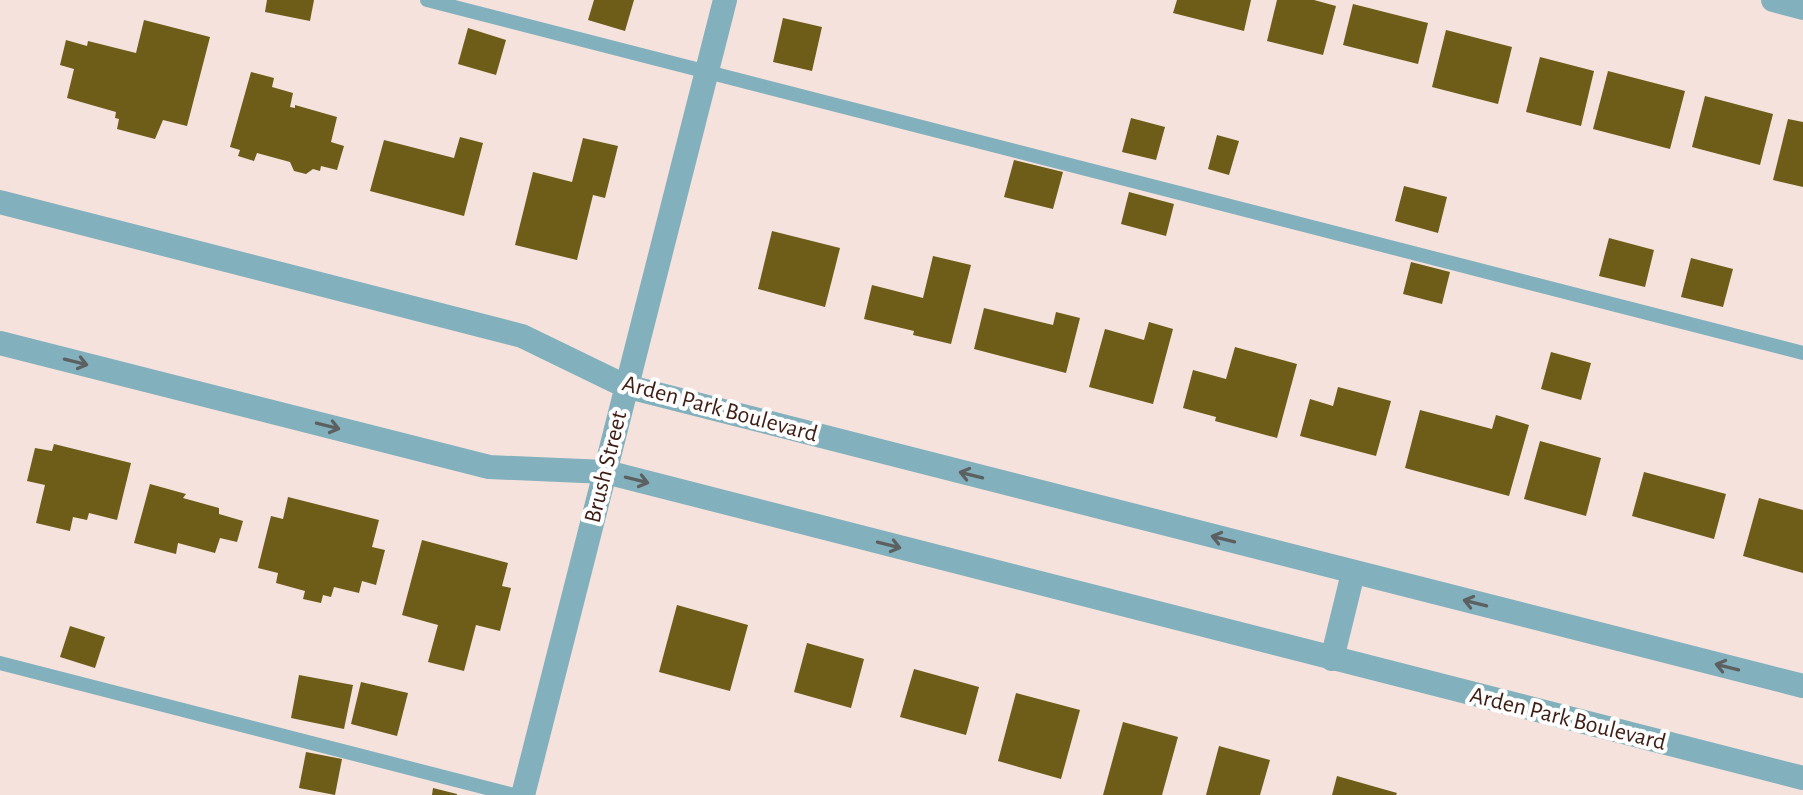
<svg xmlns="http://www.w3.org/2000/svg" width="1803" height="795" font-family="'Alegreya Sans',sans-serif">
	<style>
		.building { fill: #6d5d18 }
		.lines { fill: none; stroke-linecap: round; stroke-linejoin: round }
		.service { stroke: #82b0bc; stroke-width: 14 }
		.minor { stroke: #82b0bc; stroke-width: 24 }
		.oneway { stroke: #5d6060 }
		.labels { text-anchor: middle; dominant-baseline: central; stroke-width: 8; stroke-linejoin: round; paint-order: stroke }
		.street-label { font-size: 24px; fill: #3f1e15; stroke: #fff }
	</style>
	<rect width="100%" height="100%" fill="#f5e2dd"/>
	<g class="building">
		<path d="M267 0H314L310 21 265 12Z"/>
		<path d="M594 0H634L625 31 588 20Z"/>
		<path d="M1177 0H1251L1244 31 1173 13Z"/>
		<path d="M1277 0H1314L1336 6 1323 55 1267 41Z"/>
		<path d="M1353 4 1428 23 1418 64 1343 45Z"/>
		<path d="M783 18 822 27 812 71 773 62Z"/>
		<path d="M144 20 210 37 187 126 163 120 155 139 117 129 119 119 115 118 116 112 67 98 74 69 60 65 66 40 87 46 88 41 136 53Z"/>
		<path d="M468 28 506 40 496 75 458 64Z"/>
		<path d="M1446 30 1512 47 1498 104 1432 87Z"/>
		<path d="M1540 57 1594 71 1581 126 1526 112Z"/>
		<path d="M1608 71 1685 91 1670 149 1593 129Z"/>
		<path d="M251 72 274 78 272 87 293 93 290 107 295 108V105L337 117 331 142 344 146 337 170 321 166 320 171 313 169 306 174 294 171 290 162 257 153 254 161 238 156 240 150 230 147Z"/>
		<path d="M1705 96 1773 114 1760 165 1692 147Z"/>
		<path d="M1131 118 1165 127 1156 160 1122 152Z"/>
		<path d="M1788 119 1803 122V187L1773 180Z"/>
		<path d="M1217 135 1239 141 1229 175 1208 169Z"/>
		<path d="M460 137 483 143 464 216 370 191 384 140 454 158Z"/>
		<path d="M583 138 618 146 605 198 593 195 577 260 515 245 533 172 572 182Z"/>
		<path d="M1014 160 1063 172 1053 209 1004 197Z"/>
		<path d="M1404 186 1447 197 1438 233 1395 221Z"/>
		<path d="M1129 192 1174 204 1166 236 1121 224Z"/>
		<path d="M772 231 840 248 825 307 758 289Z"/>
		<path d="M1609 238 1654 250 1645 287 1599 276Z"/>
		<path d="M933 256 971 265 951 344 913 335 914 331 864 319 872 285 923 298Z"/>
		<path d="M1691 258 1733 269 1723 307 1681 297Z"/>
		<path d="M1411 262 1450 272 1442 304 1403 294Z"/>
		<path d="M984 308 1053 325 1056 312 1080 318 1066 373 974 349Z"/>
		<path d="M1149 322 1173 329 1153 404 1089 387 1105 329 1144 340Z"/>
		<path d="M1235 347 1297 364 1277 438 1215 421 1216 417 1183 408 1193 370 1226 379Z"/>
		<path d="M1551 352 1591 363 1581 400 1541 389Z"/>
		<path d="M1338 387 1391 401 1376 456 1300 436 1310 399 1333 406Z"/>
		<path d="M1420 410 1492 429 1496 415 1529 425 1509 496 1405 468Z"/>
		<path d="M1540 441 1601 458 1586 516 1524 499Z"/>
		<path d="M54 444 131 463 117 520 89 513 87 520 73 517 70 531 36 523 45 485 27 481 35 448 52 451Z"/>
		<path d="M1644 472 1726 494 1714 539 1632 516Z"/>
		<path d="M150 484 186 494 183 498 219 508V514L243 521 237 542 220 538 215 553 178 543 176 554 134 543Z"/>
		<path d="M288 497 379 520 372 547 385 550 376 585 362 581 359 593 334 587 331 597 323 595 321 603 303 599 305 591 276 583 278 573 258 568 271 516 283 519Z"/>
		<path d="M1759 498 1803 510V573L1743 556Z"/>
		<path d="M422 540 508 563 502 586 511 588 500 631 476 625 464 671 428 662 438 625 402 615Z"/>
		<path d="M677 605 748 625 730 691 659 672Z"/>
		<path d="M70 626 105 637 95 668 60 657Z"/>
		<path d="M807 643 864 659 851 708 794 692Z"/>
		<path d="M914 669 979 687 966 735 900 717Z"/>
		<path d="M299 675 353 685 344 729 291 718Z"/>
		<path d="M361 682 408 693 397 736 351 724Z"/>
		<path d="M1016 693 1080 710 1061 779 998 761Z"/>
		<path d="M1123 722 1178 737 1162 795H1103Z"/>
		<path d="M1219 746 1270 760 1260 795H1206Z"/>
		<path d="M306 752 342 759 335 795 299 788Z"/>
		<path d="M1337 776 1397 793 1396 795H1332Z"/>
		<path d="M433 788 457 794V795H432Z"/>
	</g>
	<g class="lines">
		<g class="service">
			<path d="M427 0 1803 353"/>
			<path d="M0 663 514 795"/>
		</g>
		<g class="minor">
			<path d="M1773 0 1803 8"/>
			<path d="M0 202 522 336 625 386 1803 686"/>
			<path d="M0 343 489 467 606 472 1803 778"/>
			<path d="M1332 659 1353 573"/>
			<path d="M523 795 725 0"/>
		</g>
	</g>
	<defs><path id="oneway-shaft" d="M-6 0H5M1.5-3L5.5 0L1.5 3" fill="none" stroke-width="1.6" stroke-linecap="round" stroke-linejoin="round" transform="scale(2)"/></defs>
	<g class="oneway">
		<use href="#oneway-shaft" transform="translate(76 362) rotate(14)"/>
		<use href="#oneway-shaft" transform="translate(328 426) rotate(14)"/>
		<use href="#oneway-shaft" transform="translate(971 475) rotate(-166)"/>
		<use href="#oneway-shaft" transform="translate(637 480) rotate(14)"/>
		<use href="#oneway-shaft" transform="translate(1223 539) rotate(-166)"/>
		<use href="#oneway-shaft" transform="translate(889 545) rotate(14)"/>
		<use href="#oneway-shaft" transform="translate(1475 603) rotate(-166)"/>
		<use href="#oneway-shaft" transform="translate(1727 667) rotate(-166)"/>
	</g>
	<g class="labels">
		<g class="street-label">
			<text transform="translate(720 409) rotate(15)">Arden Park Boulevard</text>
			<text transform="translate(606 467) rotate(-76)">Brush Street</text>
			<text transform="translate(1568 719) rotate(14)">Arden Park Boulevard</text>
		</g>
	</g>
</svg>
